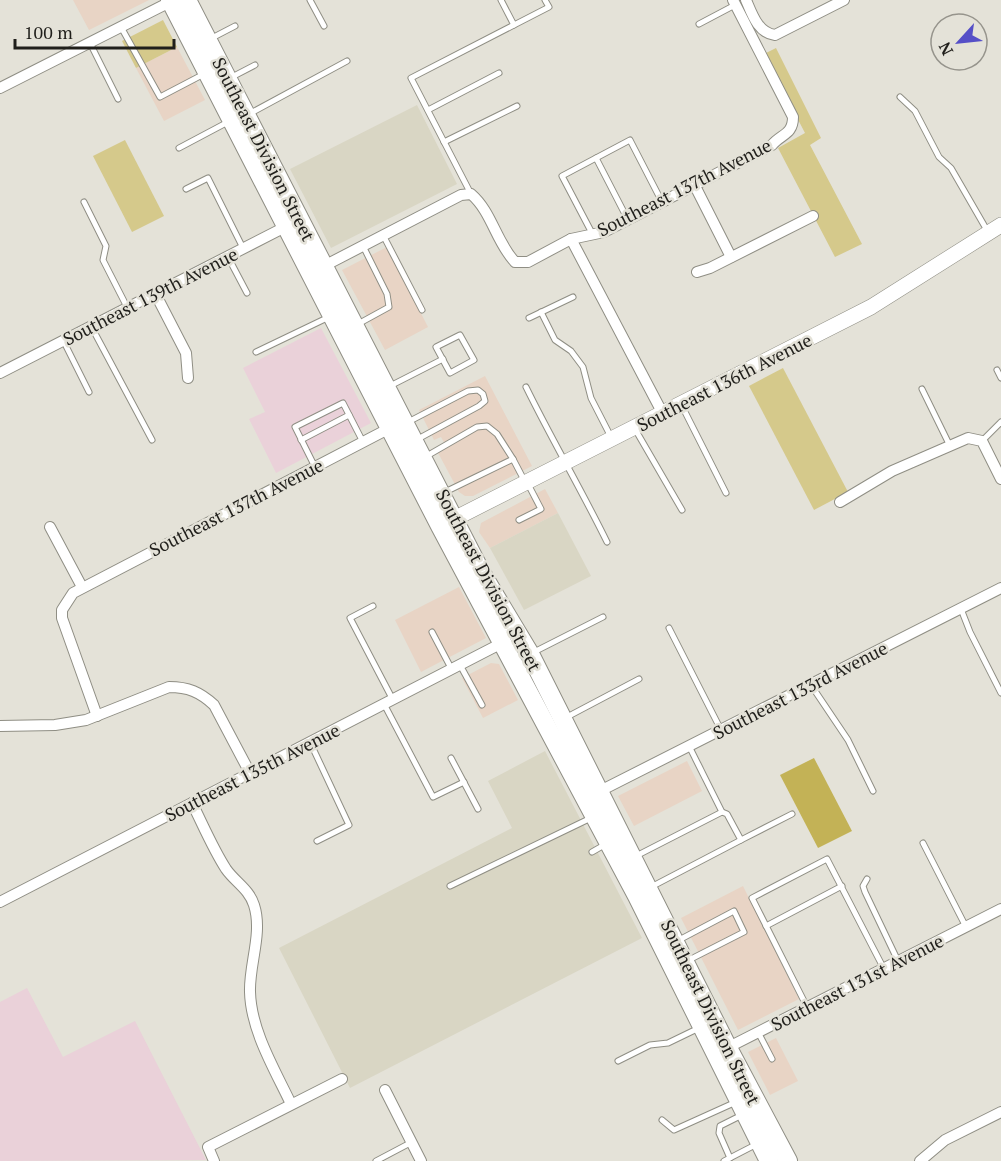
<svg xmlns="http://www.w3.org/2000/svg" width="1001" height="1161" font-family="'PT Serif',serif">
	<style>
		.commercial { fill: #e8d4c5 }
		.built { fill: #d9d6c4 }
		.education { fill: #ead1d9 }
		.green { fill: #d5c98b }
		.forest { fill: #c3b256 }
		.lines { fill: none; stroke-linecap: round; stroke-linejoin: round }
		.lane-casing { stroke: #8f8e84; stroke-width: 7 }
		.street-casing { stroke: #8f8e84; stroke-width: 12 }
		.secondary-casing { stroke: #8f8e84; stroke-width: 16 }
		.primary-casing { stroke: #8f8e84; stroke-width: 20 }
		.lane { stroke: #fff; stroke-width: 5 }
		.street { stroke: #fff; stroke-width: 10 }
		.secondary { stroke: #fff; stroke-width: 15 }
		.primary { stroke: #fff; stroke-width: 18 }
		.labels { text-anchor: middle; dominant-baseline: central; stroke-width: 5; stroke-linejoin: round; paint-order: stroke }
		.street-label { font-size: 18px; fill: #201f1b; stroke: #e4e2d8 }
	</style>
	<rect width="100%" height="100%" fill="#e4e2d8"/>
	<g class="commercial">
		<path d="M73 0H149L89 30Z"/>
		<path d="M177 47 205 100 164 121 136 68Z"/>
		<path d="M387 247 428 327 385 350 342 270Z"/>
		<path d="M485 376 532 466 473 496H465L459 492 436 449 445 444 441 437 434 440 419 410Z"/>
		<path d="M545 489 558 513 490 548 479 532 481 523Z"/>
		<path d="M459 587 486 638 421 672 395 620Z"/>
		<path d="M491 663 499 664 518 700 483 718 462 678Z"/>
		<path d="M687 761 702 791 634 826 618 796Z"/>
		<path d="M743 886 799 999 738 1030 681 918Z"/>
		<path d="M776 1038 798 1081 770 1095 748 1052Z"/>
	</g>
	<g class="built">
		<path d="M417 105 457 184 331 248 290 169Z"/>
		<path d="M558 513 591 576 524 610 490 548Z"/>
		<path d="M545 751 642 938 350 1088 279 948 512 828 488 781Z"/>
	</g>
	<g class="education">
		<path d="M321 328 371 423 276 473 249 419 265 412 243 368Z"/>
		<path d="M27 988 63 1057 135 1021 206 1160 0 1161V1002Z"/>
	</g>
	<g class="green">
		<path d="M163 20 177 47 136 68 122 41Z"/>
		<path d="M776 48 821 138 810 145 862 244 835 257 778 148 805 133 764 54Z"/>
		<path d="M125 140 164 216 132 232 93 156Z"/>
		<path d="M783 368 848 492 814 510 749 386Z"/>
	</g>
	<path class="forest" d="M814 758 852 831 818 848 780 775Z"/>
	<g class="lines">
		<g class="lane-casing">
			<g id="lane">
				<path d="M310 0 324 26"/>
				<path d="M501 0 514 25 549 7 545 0"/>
				<path d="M699 24 735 5"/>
				<path d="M121 27 160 97 204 74"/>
				<path d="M210 39 235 26"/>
				<path d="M90 43 118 99"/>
				<path d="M230 78 255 65"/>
				<path d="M900 97 915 111 939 157 951 168 988 232"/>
				<path d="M428 110 499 73"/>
				<path d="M249 114 347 61"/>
				<path d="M444 142 517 106"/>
				<path d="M179 148 228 122"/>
				<path d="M596 158 628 220"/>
				<path d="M186 189 208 178 243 248"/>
				<path d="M471 194 411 78 514 25"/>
				<path d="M84 202 106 246 103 260 127 307"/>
				<path d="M383 235 422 310"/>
				<path d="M593 235 562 176 630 140 662 202"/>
				<path d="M228 257 247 293"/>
				<path d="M541 312 555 340 571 351 583 367 591 398 611 437"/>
				<path d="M529 318 573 297"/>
				<path d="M358 324 389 307 387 294 363 246"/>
				<path d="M91 326 152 440"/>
				<path d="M460 335 474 360 450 373 436 347Z"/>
				<path d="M63 340 89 392"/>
				<path d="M256 352 329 317"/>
				<path d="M997 370 1001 378"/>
				<path d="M390 386 443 359"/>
				<path d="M526 387C552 440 581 489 607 542"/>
				<path d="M922 389 950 446"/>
				<path d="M682 406 726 493"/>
				<path d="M408 422 468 391 478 390 483 394 485 401 479 406 416 440"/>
				<path d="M635 429 682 510"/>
				<path d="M301 440 349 415"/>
				<path d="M982 441 1001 422"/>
				<path d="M425 457 477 427 487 426 497 434 513 459"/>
				<path d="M315 467 295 427 343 403 363 442"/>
				<path d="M443 493 513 459 524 480"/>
				<path d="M519 520 541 509 528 484"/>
				<path d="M373 606 350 618 393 700"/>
				<path d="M961 609 970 632 1001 693"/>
				<path d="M669 628 721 730"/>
				<path d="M432 632 451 668"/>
				<path d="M532 653 603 617"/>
				<path d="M460 665 482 705"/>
				<path d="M811 685 848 740 873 791"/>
				<path d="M384 704 433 797 464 782"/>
				<path d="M567 717 639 679"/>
				<path d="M310 742 349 825 317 841"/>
				<path d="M689 746 722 812"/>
				<path d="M451 758 478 809"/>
				<path d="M741 840 792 814"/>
				<path d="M923 843 966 927"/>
				<path d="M592 852 606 844"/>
				<path d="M636 856 722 812 727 814 741 840 651 887"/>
				<path d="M867 879 863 886 865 892 898 961"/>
				<path d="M450 886 593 817"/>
				<path d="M766 926 842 886"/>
				<path d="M679 940 734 911 744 932 687 961"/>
				<path d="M807 1007 752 898 827 859 884 969"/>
				<path d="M758 1032 772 1059"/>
				<path d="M618 1061 650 1045 668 1043 699 1028"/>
				<path d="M662 1120 674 1130 736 1102"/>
				<path d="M730 1158 719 1133 720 1126 742 1115"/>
				<path d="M376 1161 412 1142"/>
				<path d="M724 1161 757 1144"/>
			</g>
		</g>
		<g class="street-casing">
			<g id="street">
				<path d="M746 0C752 14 758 33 775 35L844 0"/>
				<path d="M0 88 170 2"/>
				<path d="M695 186 731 257"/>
				<path d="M571 239 663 414"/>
				<path d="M324 266 461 195 471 194C492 212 496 242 515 262H528L571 239 604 232 772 145C781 134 793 135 793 117L733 0"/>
				<path d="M697 272 710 268 813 216"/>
				<path d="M155 293 186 353 188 378"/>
				<path d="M0 373 291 224"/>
				<path d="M840 502 892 471 968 438 982 441 1001 479"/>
				<path d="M50 527 82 587"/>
				<path d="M97 716 62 618V610L73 593 390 428"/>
				<path d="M0 726 55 725 86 720 169 687C188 687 200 692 214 705L250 773"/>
				<path d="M598 792 1001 588"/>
				<path d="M192 803C203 825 213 849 226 869 235 882 249 889 254 905 263 933 249 964 250 992 251 1031 275 1070 291 1104"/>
				<path d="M0 902 504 642"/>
				<path d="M723 1050 1001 909"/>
				<path d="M385 1090 421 1161"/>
				<path d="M214 1161 208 1147 342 1079"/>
				<path d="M920 1161 945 1140 1001 1112"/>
			</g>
		</g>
		<g class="secondary-casing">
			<path id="secondary" d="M446 523 871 307 1001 225"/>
		</g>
		<g class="primary-casing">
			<g id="primary">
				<path d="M170 0 440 526 637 896 769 1161"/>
				<path d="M187 0 482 574 530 654 728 1048 788 1161"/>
			</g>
		</g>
		<use href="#lane" class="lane"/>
		<use href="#street" class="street"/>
		<use href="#secondary" class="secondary"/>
		<use href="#primary" class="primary"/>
	</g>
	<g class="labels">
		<g class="street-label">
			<text transform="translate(264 149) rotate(63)">Southeast Division Street</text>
			<text transform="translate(684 187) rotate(-27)">Southeast 137th Avenue</text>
			<text transform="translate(150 296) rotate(-27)">Southeast 139th Avenue</text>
			<text transform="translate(724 382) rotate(-27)">Southeast 136th Avenue</text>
			<text transform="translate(236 507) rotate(-27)">Southeast 137th Avenue</text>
			<text transform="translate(489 580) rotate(62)">Southeast Division Street</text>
			<text transform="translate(800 690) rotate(-27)">Southeast 133rd Avenue</text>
			<text transform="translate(252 772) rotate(-27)">Southeast 135th Avenue</text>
			<text transform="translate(857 982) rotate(-27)">Southeast 131st Avenue</text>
			<text transform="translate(711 1012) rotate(64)">Southeast Division Street</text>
		</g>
	</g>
	<g transform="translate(959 42) rotate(243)"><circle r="28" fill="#e4e2d8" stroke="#96948c" stroke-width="1.5"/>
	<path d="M0-4.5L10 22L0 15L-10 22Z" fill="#554fc7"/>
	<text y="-9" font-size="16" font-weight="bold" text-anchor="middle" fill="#201f1b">N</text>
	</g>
	<path d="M15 39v9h159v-9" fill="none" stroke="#201f1b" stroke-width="3"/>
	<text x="24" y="39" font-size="18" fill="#201f1b" stroke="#e4e2d8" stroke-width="4.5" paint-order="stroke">100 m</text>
</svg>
